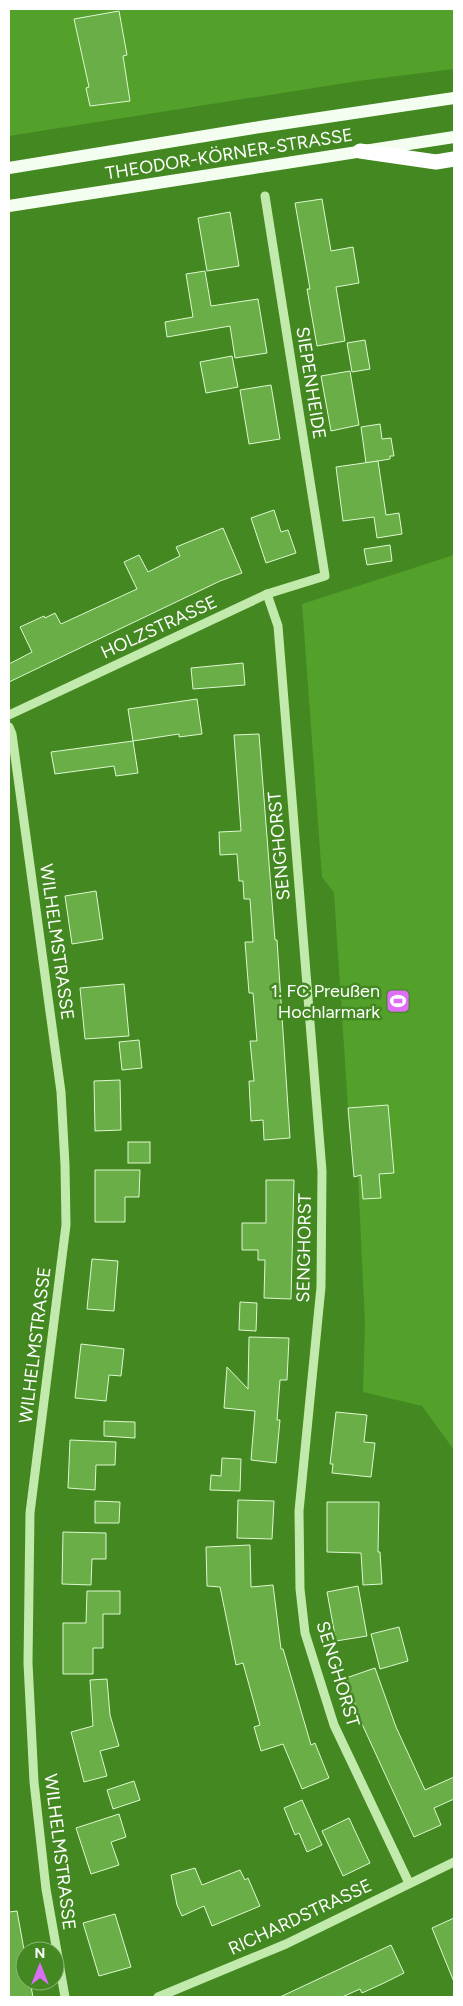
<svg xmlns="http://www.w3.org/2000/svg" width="463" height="2006" font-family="Figtree,sans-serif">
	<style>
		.green { fill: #53a02b }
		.building { fill: #69ae46; stroke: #def8d1 }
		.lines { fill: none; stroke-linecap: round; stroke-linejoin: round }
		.minor { stroke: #c2eaad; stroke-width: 9 }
		.major { stroke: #f4fef0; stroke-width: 12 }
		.highway { stroke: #fff; stroke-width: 15 }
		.labels { text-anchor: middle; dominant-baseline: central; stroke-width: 5; stroke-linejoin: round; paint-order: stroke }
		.street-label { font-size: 18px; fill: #fff; stroke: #438821 }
		.poi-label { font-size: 18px; fill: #fff; stroke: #438821; text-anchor: end }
	</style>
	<rect width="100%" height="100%" fill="#438821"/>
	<g class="green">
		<path d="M9 9H454V69L358 81 9 136Z"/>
		<path d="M454 555V1450L422 1406 363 1392 365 1324 358 1176 348 1108 334 893 322 877 302 604Z"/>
	</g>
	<g class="building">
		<path d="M119 11 127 55 123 56 130 101 90 106 86 88 89 87 74 19Z"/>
		<path d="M322 199 331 251 353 247 359 283 336 287 345 341 317 346 307 289H310L295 203Z"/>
		<path d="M230 212 239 266 207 271 198 218Z"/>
		<path d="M205 271 211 306 258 299 267 353 235 358 230 326 167 337 165 322 193 317 186 274Z"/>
		<path d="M365 340 370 369 352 372 347 343Z"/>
		<path d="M232 356 238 387 206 393 200 362Z"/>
		<path d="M350 371 359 425 331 431 321 376Z"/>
		<path d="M271 385 280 439 249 444 240 390Z"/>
		<path d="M380 424 382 439 391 438 394 456H390V459L366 463 361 427Z"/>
		<path d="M378 461 386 515 399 513 402 534 377 538 374 517 343 521 336 467Z"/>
		<path d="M274 510 281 532 288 530 296 553 266 563 251 518Z"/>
		<path d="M223 528 242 573 220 581 9 682V664L32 652 20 627 44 616 45 618 55 613 61 624 137 589 124 562 139 555 148 572 180 556 176 547Z"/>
		<path d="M390 545 392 561 367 565 364 549Z"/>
		<path d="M243 663 245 685 193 689 191 668Z"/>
		<path d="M197 699 202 734 179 737V734L133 741 138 773 116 776 114 766 55 774 51 752 133 741 128 709Z"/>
		<path d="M259 734 275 940H277L290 1138 264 1140 263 1120 251 1121 249 1081H254L250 1041H257L253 993H249L245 942H253L250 899H244L243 881H239L237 854 220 855 219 832 241 831 234 735Z"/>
		<path d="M96 891 103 939 72 944 65 896Z"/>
		<path d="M124 984 129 1036 85 1039 80 988Z"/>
		<path d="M139 1040 142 1068 122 1070 119 1042Z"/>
		<path d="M120 1080 121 1130 95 1131 94 1081Z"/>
		<path d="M388 1105 394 1173 379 1174 381 1198 363 1199 361 1175 354 1177 348 1108Z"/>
		<rect x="128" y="1142" width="22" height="21"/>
		<path d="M95 1170H140L139 1197H125V1222H95Z"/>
		<path d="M266 1180H294L291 1299 264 1298 265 1260H258V1250H242V1223H266Z"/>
		<path d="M92 1259 118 1261 114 1311 87 1309Z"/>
		<path d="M240 1302 257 1303 256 1331 239 1330Z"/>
		<path d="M249 1337 289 1338 287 1380H280L277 1420H280L276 1463 251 1460 255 1411 224 1408 227 1367 248 1389Z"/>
		<path d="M81 1344 124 1349 121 1376 109 1375 106 1401 75 1398Z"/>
		<path d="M336 1412 367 1415 364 1442 375 1443 371 1477 332 1473 333 1464H330Z"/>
		<path d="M104 1421 135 1422V1438L104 1436Z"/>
		<path d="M70 1440 116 1442 115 1465H96L95 1490 68 1488Z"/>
		<path d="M222 1458 241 1459 240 1491 210 1490 211 1475 221 1476Z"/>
		<path d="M238 1500 274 1501 272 1539 237 1538Z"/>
		<path d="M95 1501 120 1502 119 1523H95Z"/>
		<path d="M327 1502H379L378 1552H380L382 1584 363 1585 361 1553 327 1552Z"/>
		<path d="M63 1532 106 1533V1559H92L91 1585 62 1584Z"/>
		<path d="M250 1545 251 1587 273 1585 281 1649H283L311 1745 315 1743 329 1778 302 1789 283 1744 261 1751 254 1727 260 1725 243 1663 236 1665 220 1587 207 1586 206 1547Z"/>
		<path d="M358 1586 367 1636 336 1641 327 1592Z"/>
		<path d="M87 1591H120V1614H103V1648H93V1674H63V1623H86Z"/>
		<path d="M399 1627 408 1661 380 1669 371 1634Z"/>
		<path d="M375 1668 396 1727 425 1790 454 1777V1799L434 1808 441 1825 414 1837 362 1724 346 1678Z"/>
		<path d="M107 1679 110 1715 119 1746 100 1751 107 1776 84 1782 71 1732 93 1726 90 1680Z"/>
		<path d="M134 1781 140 1800 113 1809 107 1790Z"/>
		<path d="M302 1800 322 1845 307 1852 299 1833 295 1835 284 1808Z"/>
		<path d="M119 1814 126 1837 111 1842 119 1865 91 1874 76 1828Z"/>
		<path d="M349 1818 370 1863 343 1876 322 1831Z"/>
		<path d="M195 1868 202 1885 240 1870 245 1880 248 1878 260 1906 212 1926 204 1906 182 1916 177 1905 171 1875Z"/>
		<path d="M17 1911 25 1955V1981H30L33 1997H9V1912Z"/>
		<path d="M115 1914 131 1967 99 1976 83 1923Z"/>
		<path d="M454 1918V1982L432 1928Z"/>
		<path d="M391 1945 404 1973 384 1983 362 1993 360 1989 342 1997H280Z"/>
	</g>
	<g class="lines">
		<g class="minor">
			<path d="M267 594 278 626 322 1171 321 1287 299 1511 300 1589 305 1633 334 1725 409 1883"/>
			<path d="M9 715 267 594 325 576 265 196"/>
			<path d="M9 727 12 734 61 1092 65 1165 66 1225 30 1513 28 1663 34 1782 46 1889 65 1997"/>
			<path d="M158 1997 286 1944 454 1862"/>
		</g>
		<g class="major">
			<path d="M9 168 260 127 454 98"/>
			<path d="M9 206 454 137"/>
		</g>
		<path class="highway" d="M360 151 436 162 454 159"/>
	</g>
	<defs>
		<g id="stadium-square" transform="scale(1.25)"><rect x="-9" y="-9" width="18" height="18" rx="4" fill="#de6ef6" stroke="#438821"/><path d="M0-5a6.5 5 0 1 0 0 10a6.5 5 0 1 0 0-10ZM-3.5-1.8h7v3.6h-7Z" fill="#fff"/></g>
	</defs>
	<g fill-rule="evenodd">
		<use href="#stadium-square" x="398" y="1001"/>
	</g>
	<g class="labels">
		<g class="street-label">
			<text transform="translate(229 154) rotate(-9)">THEODOR-KÖRNER-STRASSE</text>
			<text transform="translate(311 383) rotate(81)">SIEPENHEIDE</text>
			<text transform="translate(159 627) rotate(-25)">HOLZSTRASSE</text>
			<text transform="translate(279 846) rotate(-95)">SENGHORST</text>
			<text transform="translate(57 942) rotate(82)">WILHELMSTRASSE</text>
			<text transform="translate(304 1248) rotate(-89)">SENGHORST</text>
			<text transform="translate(35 1345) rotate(-83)">WILHELMSTRASSE</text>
			<text transform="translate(338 1674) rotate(73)">SENGHORST</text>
			<text transform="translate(60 1852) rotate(83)">WILHELMSTRASSE</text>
			<text transform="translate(300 1917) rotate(-25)">RICHARDSTRASSE</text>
		</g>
		<g class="poi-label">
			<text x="380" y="991">1. FC Preußen<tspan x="380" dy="21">Hochlarmark</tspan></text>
		</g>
	</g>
	<rect width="463" height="2006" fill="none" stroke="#ffffff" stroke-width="20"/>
	<g transform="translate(40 1966)"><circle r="24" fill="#438821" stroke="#8eb87a"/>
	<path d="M0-4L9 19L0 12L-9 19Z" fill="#de6ef6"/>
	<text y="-8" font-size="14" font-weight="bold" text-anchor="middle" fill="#ffffff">N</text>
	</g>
</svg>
